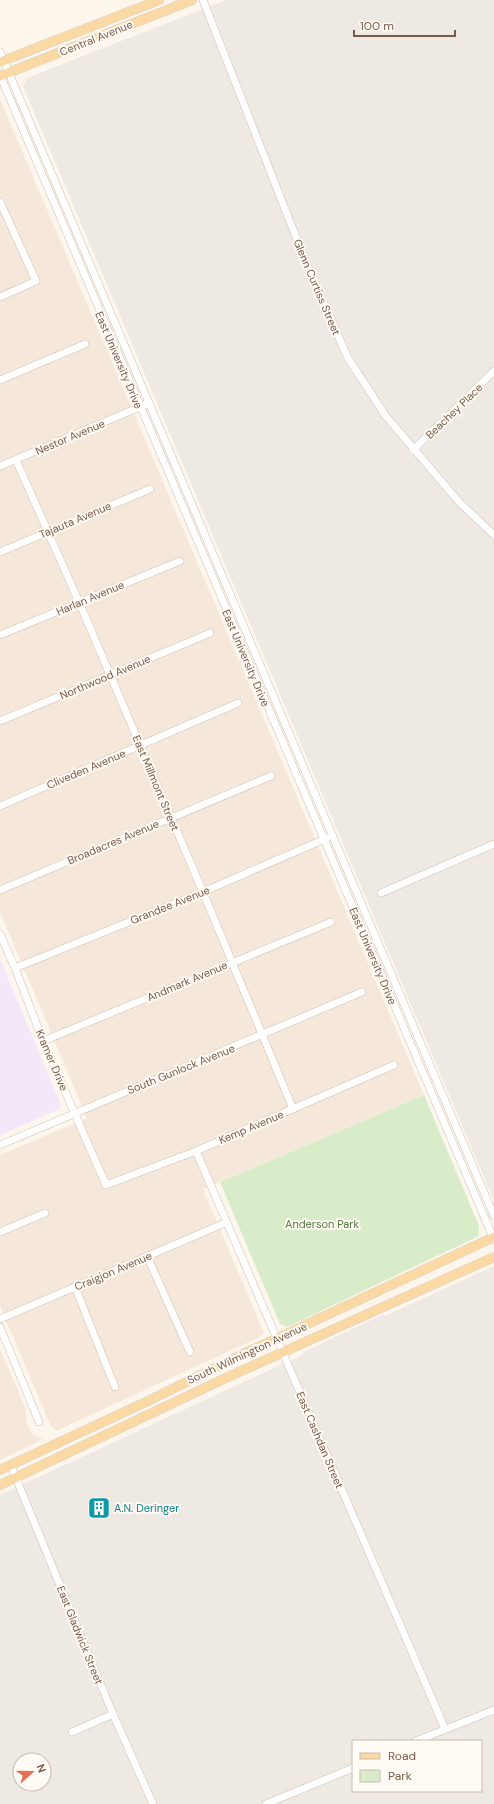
<svg xmlns="http://www.w3.org/2000/svg" width="494" height="1804" font-family="'DM Sans',sans-serif">
	<style>
		.residential { fill: #f5e8da }
		.industrial { fill: #efe9e4; fill-rule: evenodd }
		.education { fill: #f3e8fa }
		.green { fill: #d8ecc9 }
		.lines { fill: none; stroke-linecap: round; stroke-linejoin: round }
		.minor-casing { stroke: #d1beb0; stroke-width: 8 }
		.major-casing { stroke: #dad1cd; stroke-width: 10 }
		.minor { stroke: #fff; stroke-width: 7 }
		.major { stroke: #fbd9a5; stroke-width: 9 }
		.labels { text-anchor: middle; dominant-baseline: central; stroke-width: 4; stroke-linejoin: round; paint-order: stroke }
		.street-label { font-size: 11px; fill: #7a5c4d; stroke: #fffaf3 }
		.park-label { font-size: 11px; fill: #537a41; stroke: #fffaf3 }
		.culture-label { font-size: 11px; fill: #0d838f; stroke: #fffaf3; text-anchor: start }
	</style>
	<rect width="100%" height="100%" fill="#fdf6ec"/>
	<g class="residential">
		<path d="M0 99 424 1095 203 1189 264 1333 260 1337 56 1431 50 1424 0 1306V1155L87 1118 0 912Z"/>
		<path d="M0 1349 25 1407 27 1423 31 1433 43 1439 0 1460Z"/>
	</g>
	<g class="industrial">
		<path d="M226 0H494V1201L23 86 27 78Z"/>
		<path d="M494 1266V1804H0V1495L302 1355 304 1352 384 1314 385 1316ZM353 1741H481V1791H353ZM20 1760H44V1784H20Z"/>
	</g>
	<path class="education" d="M0 959 61 1105 60 1109 0 1135Z"/>
	<path class="green" d="M424 1095 479 1226V1236L287 1327 280 1324 220 1182Z"/>
	<g class="lines">
		<g class="minor-casing">
			<g id="minor">
				<path d="M203 0 305 260 348 358 385 415 459 502 494 535"/>
				<path d="M0 52 494 1216"/>
				<path d="M0 75 494 1240"/>
				<path d="M0 202 36 281 0 297"/>
				<path d="M0 380 85 344"/>
				<path d="M413 450 494 371"/>
				<path d="M16 460 79 602 203 892 293 1109"/>
				<path d="M0 466 149 403"/>
				<path d="M0 552 150 489"/>
				<path d="M0 635 180 561"/>
				<path d="M0 721 210 633"/>
				<path d="M0 806 238 703"/>
				<path d="M0 890 271 776"/>
				<path d="M381 893 494 844"/>
				<path d="M0 934 15 968 43 1041 106 1185 196 1151 394 1065"/>
				<path d="M15 968 203 892 327 838"/>
				<path d="M43 1041 331 922"/>
				<path d="M0 1145 362 992"/>
				<path d="M196 1151 445 1729"/>
				<path d="M0 1232 45 1213"/>
				<path d="M147 1256 190 1352"/>
				<path d="M75 1287 115 1387"/>
				<path d="M0 1319 225 1223"/>
				<path d="M0 1327 39 1422"/>
				<path d="M11 1466 113 1714 153 1804"/>
				<path d="M72 1732 113 1714"/>
				<path d="M416 1741 494 1710"/>
				<path d="M266 1804 353 1768"/>
			</g>
		</g>
		<g class="major-casing">
			<g id="major">
				<path d="M0 62 159 0"/>
				<path d="M0 76 192 0"/>
				<path d="M0 1470 148 1401 241 1355 494 1237"/>
				<path d="M0 1485 230 1376 494 1257"/>
			</g>
		</g>
		<use href="#minor" class="minor"/>
		<use href="#major" class="major"/>
	</g>
	<defs>
		<g id="building-square" transform="scale(1.15)"><rect x="-9" y="-9" width="18" height="18" rx="4" fill="#0f9aa8" stroke="#fffaf3"/><path d="M-4-6H4V6H1V3H-1V6H-4ZM-2.5-4.3h1.7v1.8h-1.7ZM.8-4.3h1.7v1.8H.8ZM-2.5-1h1.7V.8h-1.7ZM.8-1h1.7V.8H.8Z" fill="#fff"/></g>
	</defs>
	<g fill-rule="evenodd">
		<use href="#building-square" x="99" y="1508"/>
	</g>
	<g class="labels">
		<g class="street-label">
			<text transform="translate(96 38) rotate(-22)">Central Avenue</text>
			<text transform="translate(317 287) rotate(67)">Glenn Curtiss Street</text>
			<text transform="translate(119 360) rotate(67)">East University Drive</text>
			<text transform="translate(454 411) rotate(-44)">Beachey Place</text>
			<text transform="translate(70 437) rotate(-23)">Nestor Avenue</text>
			<text transform="translate(75 520) rotate(-23)">Tajauta Avenue</text>
			<text transform="translate(90 598) rotate(-23)">Harlan Avenue</text>
			<text transform="translate(246 658) rotate(67)">East University Drive</text>
			<text transform="translate(105 677) rotate(-23)">Northwood Avenue</text>
			<text transform="translate(86 769) rotate(-23)">Cliveden Avenue</text>
			<text transform="translate(156 783) rotate(67)">East Millmont Street</text>
			<text transform="translate(113 842) rotate(-23)">Broadacres Avenue</text>
			<text transform="translate(170 905) rotate(-22)">Grandee Avenue</text>
			<text transform="translate(373 956) rotate(67)">East University Drive</text>
			<text transform="translate(187 981) rotate(-23)">Andmark Avenue</text>
			<text transform="translate(52 1060) rotate(67)">Kramer Drive</text>
			<text transform="translate(181 1069) rotate(-22)">South Gunlock Avenue</text>
			<text transform="translate(251 1127) rotate(-23)">Kemp Avenue</text>
			<text transform="translate(113 1271) rotate(-23)">Craigjon Avenue</text>
			<text transform="translate(247 1353) rotate(-25)">South Wilmington Avenue</text>
			<text transform="translate(320 1440) rotate(67)">East Cashdan Street</text>
			<text transform="translate(80 1635) rotate(68)">East Gladwick Street</text>
		</g>
		<g class="park-label">
			<text x="322" y="1224">Anderson Park</text>
		</g>
		<g class="culture-label">
			<text x="114" y="1508">A.N. Deringer</text>
		</g>
	</g>
	<rect x="352" y="1740" width="130" height="52" fill="#fffaf3" stroke="#cabbb1"/>
	<rect x="360" y="1753" width="20" height="6" fill="#fbd9a5" stroke="#cabbb1"/>
	<text x="388" y="1760" font-size="12" fill="#7a5c4d">Road</text>
	<rect x="360" y="1770" width="20" height="12" fill="#d8ecc9" stroke="#cabbb1"/>
	<text x="388" y="1780" font-size="12" fill="#7a5c4d">Park</text>
	<g transform="translate(32 1772) rotate(69)"><circle r="19" fill="#fffaf3" stroke="#cabbb1"/>
	<path d="M0-3L7 15L0 10L-7 15Z" fill="#e76f51"/>
	<text y="-6" font-size="11" font-weight="bold" text-anchor="middle" fill="#7a5c4d">N</text>
	</g>
	<path d="M354 30v6h101v-6" fill="none" stroke="#7a5c4d" stroke-width="2"/>
	<text x="360" y="30" font-size="12" fill="#7a5c4d" stroke="#fffaf3" stroke-width="3" paint-order="stroke">100 m</text>
</svg>
